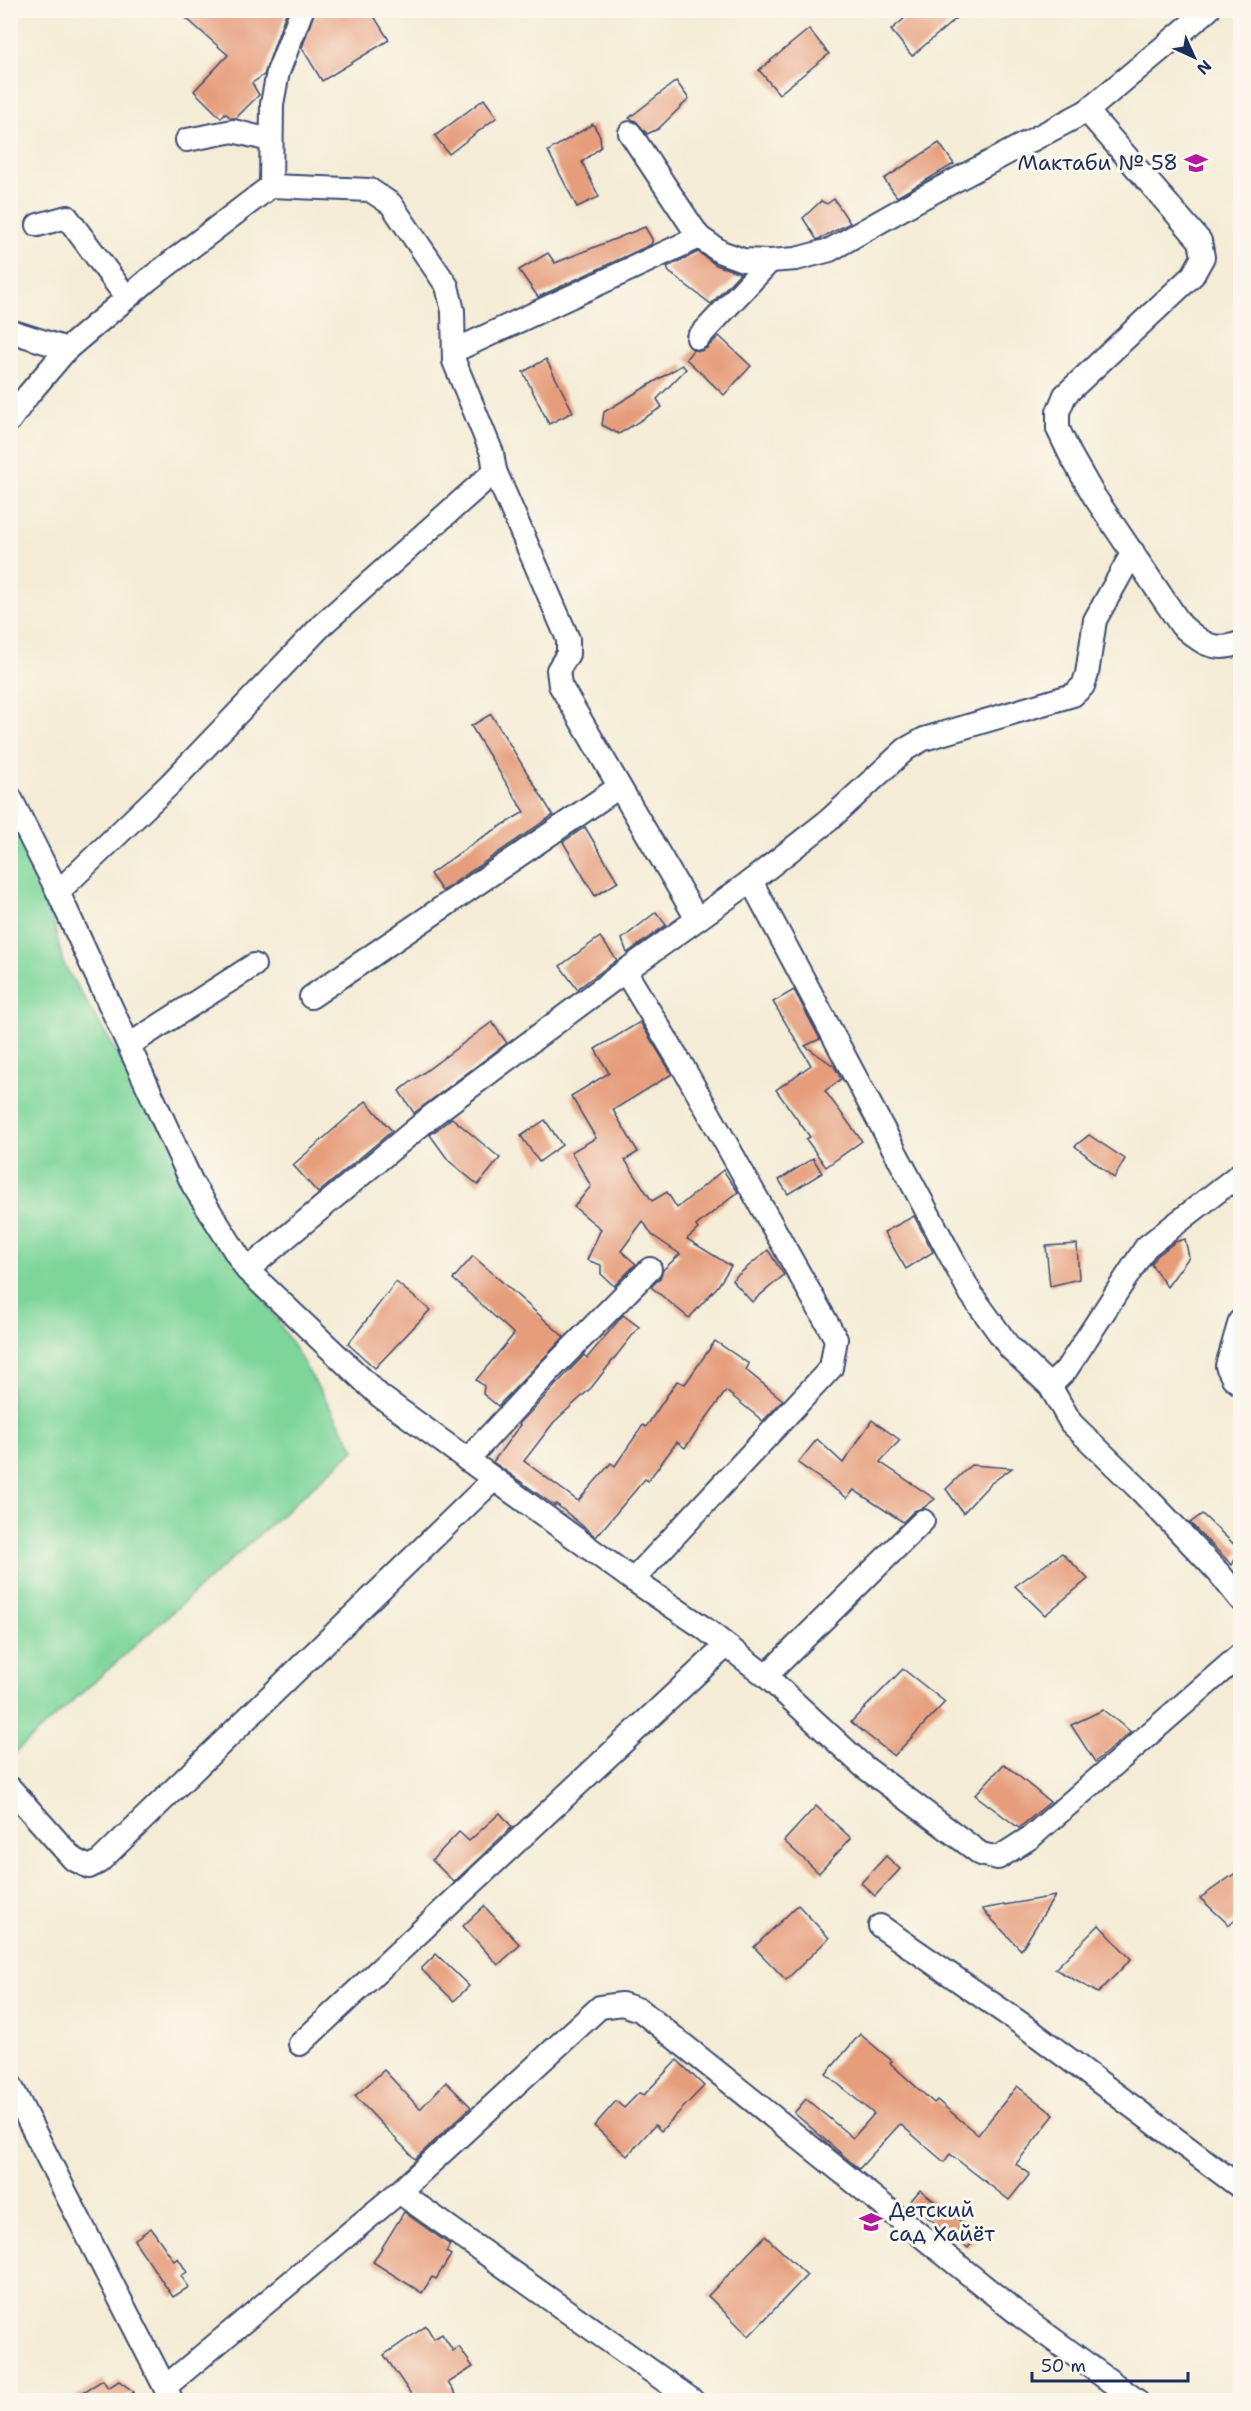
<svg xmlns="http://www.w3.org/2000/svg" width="1251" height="2411" font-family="'Shantell Sans',sans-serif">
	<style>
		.green { fill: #7dd59a; stroke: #4c827c; stroke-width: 1.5 }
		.building { fill: #e69d7c }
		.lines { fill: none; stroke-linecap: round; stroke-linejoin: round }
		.minor-casing { stroke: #3c4b70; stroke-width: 26 }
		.minor { stroke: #fff; stroke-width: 22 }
		.labels { text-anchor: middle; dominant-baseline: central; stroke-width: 6; stroke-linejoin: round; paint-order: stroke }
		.poi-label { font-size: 21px; fill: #1b2f5e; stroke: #fbf7ec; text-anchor: end }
	</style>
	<rect width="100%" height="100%" fill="#fbf7ec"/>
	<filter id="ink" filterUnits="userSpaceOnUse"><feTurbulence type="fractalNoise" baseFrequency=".0167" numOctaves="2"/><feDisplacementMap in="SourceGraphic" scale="12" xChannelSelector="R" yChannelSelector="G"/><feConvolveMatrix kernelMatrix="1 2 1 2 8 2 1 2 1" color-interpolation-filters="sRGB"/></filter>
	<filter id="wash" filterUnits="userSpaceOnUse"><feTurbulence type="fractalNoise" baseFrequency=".008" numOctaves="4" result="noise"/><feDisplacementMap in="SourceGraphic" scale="24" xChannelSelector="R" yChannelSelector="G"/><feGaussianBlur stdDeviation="1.35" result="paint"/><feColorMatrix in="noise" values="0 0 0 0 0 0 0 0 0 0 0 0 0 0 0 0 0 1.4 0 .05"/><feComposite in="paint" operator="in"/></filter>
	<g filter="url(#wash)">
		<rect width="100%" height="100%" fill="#f4ecd6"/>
		<path class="green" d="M10 814 44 882 63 963 355 1449 11 1756Z"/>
		<g id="blocks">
			<g class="building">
				<path d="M177 10H287L264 75 252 83 259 95 236 118H231L225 113 221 118 194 91 228 55Z"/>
				<path d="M315 10H370L389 40 322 81 302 48Z"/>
				<path d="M914 10H966L912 56 891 30Z"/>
				<path d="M809 29 829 54 779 94 759 70Z"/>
				<path d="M676 81 689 99 658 129 647 134 636 121 629 118Z"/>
				<path d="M484 99 497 117 449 154 435 136Z"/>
				<path d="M593 124 600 136 601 147 582 162 599 197 577 207 548 151Z"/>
				<path d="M939 143 954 164 897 197 884 179Z"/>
				<path d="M834 199 850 223 817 240 803 218 821 201 827 204Z"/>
				<path d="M645 227 652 239V244L538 297 519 270 548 253 555 263Z"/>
				<path d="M698 252 716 265 740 273 711 304 669 272 667 267Z"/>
				<path d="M719 336 751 366 724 395 686 359 693 350 701 351 707 348Z"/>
				<path d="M546 359 573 412 549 424 523 372Z"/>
				<path d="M682 365 686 369 657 399 662 407 619 434 602 425 604 412Z"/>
				<path d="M491 714 553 815 442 891 430 874 478 840 524 812 471 726Z"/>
				<path d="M585 827 618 882 595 896 563 842Z"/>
				<path d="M656 912 666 925 627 953 622 939Z"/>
				<path d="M600 937 617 960 577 989 560 966Z"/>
				<path d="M794 990 820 1039 805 1046 834 1066 841 1079 825 1091 862 1141 826 1167 806 1139 810 1137 776 1090 811 1065 773 1002Z"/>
				<path d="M492 1022 507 1043 414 1113 399 1091Z"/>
				<path d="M640 1022 672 1074 613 1110 638 1152 625 1160 652 1201 667 1192 677 1208 723 1170 738 1192 696 1226 698 1229 687 1239 731 1266 718 1286 689 1318 651 1287 660 1278 663 1270 680 1254 652 1235 643 1221 621 1251 636 1264 614 1286 601 1274V1265L587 1260 601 1229 574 1207 591 1186 571 1152 596 1138 571 1096 609 1073 595 1049Z"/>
				<path d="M366 1101 392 1131 318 1193 293 1165Z"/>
				<path d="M452 1118 500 1158 478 1185 449 1161 430 1135Z"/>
				<path d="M545 1120 562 1145 539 1162 521 1136Z"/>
				<path d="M1089 1135 1125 1159 1114 1178 1075 1146Z"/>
				<path d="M813 1158 822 1173 788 1194 779 1180Z"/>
				<path d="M914 1216 933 1252 906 1269 884 1232Z"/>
				<path d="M1185 1239 1189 1257 1167 1287 1151 1264 1157 1256 1175 1242Z"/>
				<path d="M1077 1244 1079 1279 1050 1286 1046 1246Z"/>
				<path d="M768 1250 784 1275 752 1302 732 1280Z"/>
				<path d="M473 1256 564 1337 498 1406 483 1394 484 1386 476 1380 514 1334 453 1279Z"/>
				<path d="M396 1282 430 1310 375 1368 348 1344Z"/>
				<path d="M623 1315 639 1327 591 1388 554 1422 524 1461 578 1501 611 1463 615 1466 643 1425 646 1427 677 1381 685 1384 715 1341 749 1364 746 1370 783 1400 763 1421 726 1391 685 1448 677 1442 648 1481 645 1479 596 1537 556 1504 555 1506 493 1462 520 1425 519 1424 584 1355 587 1358Z"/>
				<path d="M872 1420 900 1440 880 1462 935 1499 923 1508 914 1511 903 1522 854 1490 847 1498 798 1463 817 1439 843 1463Z"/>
				<path d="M971 1465 1012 1468 990 1484 963 1513 946 1489Z"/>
				<path d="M1202 1514 1240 1550 1232 1565 1190 1523Z"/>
				<path d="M1062 1553 1088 1579 1045 1615 1015 1586Z"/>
				<path d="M903 1669 945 1702 894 1756 851 1722Z"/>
				<path d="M1103 1710 1131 1732 1095 1762 1071 1725Z"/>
				<path d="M1004 1764 1050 1802 1019 1828 975 1795Z"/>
				<path d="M816 1806 851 1838 819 1873 784 1841Z"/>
				<path d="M500 1813 512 1827 454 1882 432 1860 459 1832 469 1841Z"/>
				<path d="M886 1856 900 1869 875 1896 861 1883Z"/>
				<path d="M1240 1870V1914L1229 1925 1200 1898Z"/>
				<path d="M1055 1896 1021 1950 982 1909Z"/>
				<path d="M798 1905 829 1938 786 1980 754 1947Z"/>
				<path d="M484 1906 520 1945 498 1965 463 1926Z"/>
				<path d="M1099 1925 1131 1959 1098 1993 1055 1969Z"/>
				<path d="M436 1954 469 1986 454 2001 421 1969Z"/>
				<path d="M860 2034 892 2061 890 2063 934 2103 937 2100 978 2135 1017 2086 1054 2115 1016 2164 1030 2174 1009 2200 950 2154 944 2162 900 2124 859 2169 794 2113 806 2099 853 2138 874 2114 826 2074Z"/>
				<path d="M677 2060 704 2086 661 2131 655 2125 627 2156 594 2126 616 2101 624 2108 639 2093 644 2095Z"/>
				<path d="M384 2070 420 2109 446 2082 471 2107 415 2159 355 2096Z"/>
				<path d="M920 2190 978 2235 968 2248 909 2203Z"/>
				<path d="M404 2212 450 2245 446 2252 451 2255 436 2279 432 2277 422 2293 373 2262Z"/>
				<path d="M151 2228 174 2261 178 2258 187 2272 181 2276 189 2287 173 2297 134 2240Z"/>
				<path d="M765 2236 807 2275 749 2336 708 2296Z"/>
				<path d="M426 2326 434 2339 442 2334 453 2351 459 2347 473 2367 448 2383 460 2400H415L384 2355Z"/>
				<path d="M103 2380 108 2388 119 2381 134 2392 122 2400H70Z"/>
			</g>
		</g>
	</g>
	<g filter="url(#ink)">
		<use href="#blocks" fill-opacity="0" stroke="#3c4b70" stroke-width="1.5"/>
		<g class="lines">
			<g class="minor-casing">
				<g id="minor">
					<path d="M1208 10 1087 111 1200 241 1203 257 1193 275 1065 395 1058 412V429L1070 454 1094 496 1181 625C1201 643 1214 653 1240 643"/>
					<path d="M630 133 699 237 721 252 743 260 770 261 796 259 830 250 918 200 1087 111"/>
					<path d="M187 140 233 131 270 140"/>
					<path d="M38 225 67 217 127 298"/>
					<path d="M10 331 67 349"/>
					<path d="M698 338 770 261"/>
					<path d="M454 351 699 237"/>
					<path d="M10 420 28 395 67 349 148 280 271 186 272 104 278 72 302 10"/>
					<path d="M495 471 568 639V654L558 670 560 685 697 919"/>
					<path d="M10 797 58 892 193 1185 247 1270 380 1396 633 1580 704 1628 766 1676 863 1766 981 1854 998 1858 1031 1837 1240 1655"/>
					<path d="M751 881 971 1294 1010 1348 1050 1386 1071 1423 1140 1490 1219 1573 1240 1599"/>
					<path d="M58 892 170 784 323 624 495 471 492 453 454 361 453 311 447 286 391 204 370 190 271 186"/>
					<path d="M625 971 683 1067 836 1339 831 1368 633 1580"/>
					<path d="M311 997 619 787"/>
					<path d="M129 1045 254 965"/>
					<path d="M247 1270 434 1114 625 971 751 881 829 820 906 749 924 739 1073 695 1083 686 1087 674 1095 620 1133 552"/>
					<path d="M1240 1321 1227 1366 1233 1378 1240 1384"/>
					<path d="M1050 1386 1066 1370 1146 1247 1240 1174"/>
					<path d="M467 1460 552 1368 650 1269"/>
					<path d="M766 1676 923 1521"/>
					<path d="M10 1788 73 1859 89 1867 99 1862 493 1480"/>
					<path d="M880 1926 1023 2025 1240 2187"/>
					<path d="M300 2044 726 1646"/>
					<path d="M10 2084 171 2399"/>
					<path d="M399 2192 692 2400"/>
					<path d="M165 2387 399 2192 600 2007 622 2004 640 2010 1021 2316 1136 2400"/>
				</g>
			</g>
			<use href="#minor" class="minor"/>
		</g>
	</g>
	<defs>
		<g id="school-bare" transform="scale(1.8)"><path d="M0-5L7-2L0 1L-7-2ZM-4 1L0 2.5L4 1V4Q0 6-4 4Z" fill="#b5179e" stroke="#fbf7ec" stroke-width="2.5" paint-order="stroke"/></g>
	</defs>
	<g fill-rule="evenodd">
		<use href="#school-bare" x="1196" y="163"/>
		<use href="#school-bare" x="871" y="2222"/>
	</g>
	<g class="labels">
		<g class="poi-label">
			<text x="1178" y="163">Мактаби № 58</text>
			<text x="889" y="2210" text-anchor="start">Детский<tspan x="889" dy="24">сад Хайёт</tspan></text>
		</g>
	</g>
	<rect width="1251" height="2411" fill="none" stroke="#fbf7ec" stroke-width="36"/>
	<g transform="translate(1194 57) rotate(135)" stroke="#fbf7ec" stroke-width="4.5" paint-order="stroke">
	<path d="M0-4.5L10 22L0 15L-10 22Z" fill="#1b2f5e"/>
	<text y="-9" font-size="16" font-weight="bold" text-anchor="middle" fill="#1b2f5e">N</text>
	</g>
	<path d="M1032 2372v9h156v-9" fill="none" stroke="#1b2f5e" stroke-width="3"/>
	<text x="1041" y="2372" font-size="18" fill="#1b2f5e" stroke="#fbf7ec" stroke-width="4.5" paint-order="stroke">50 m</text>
</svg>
